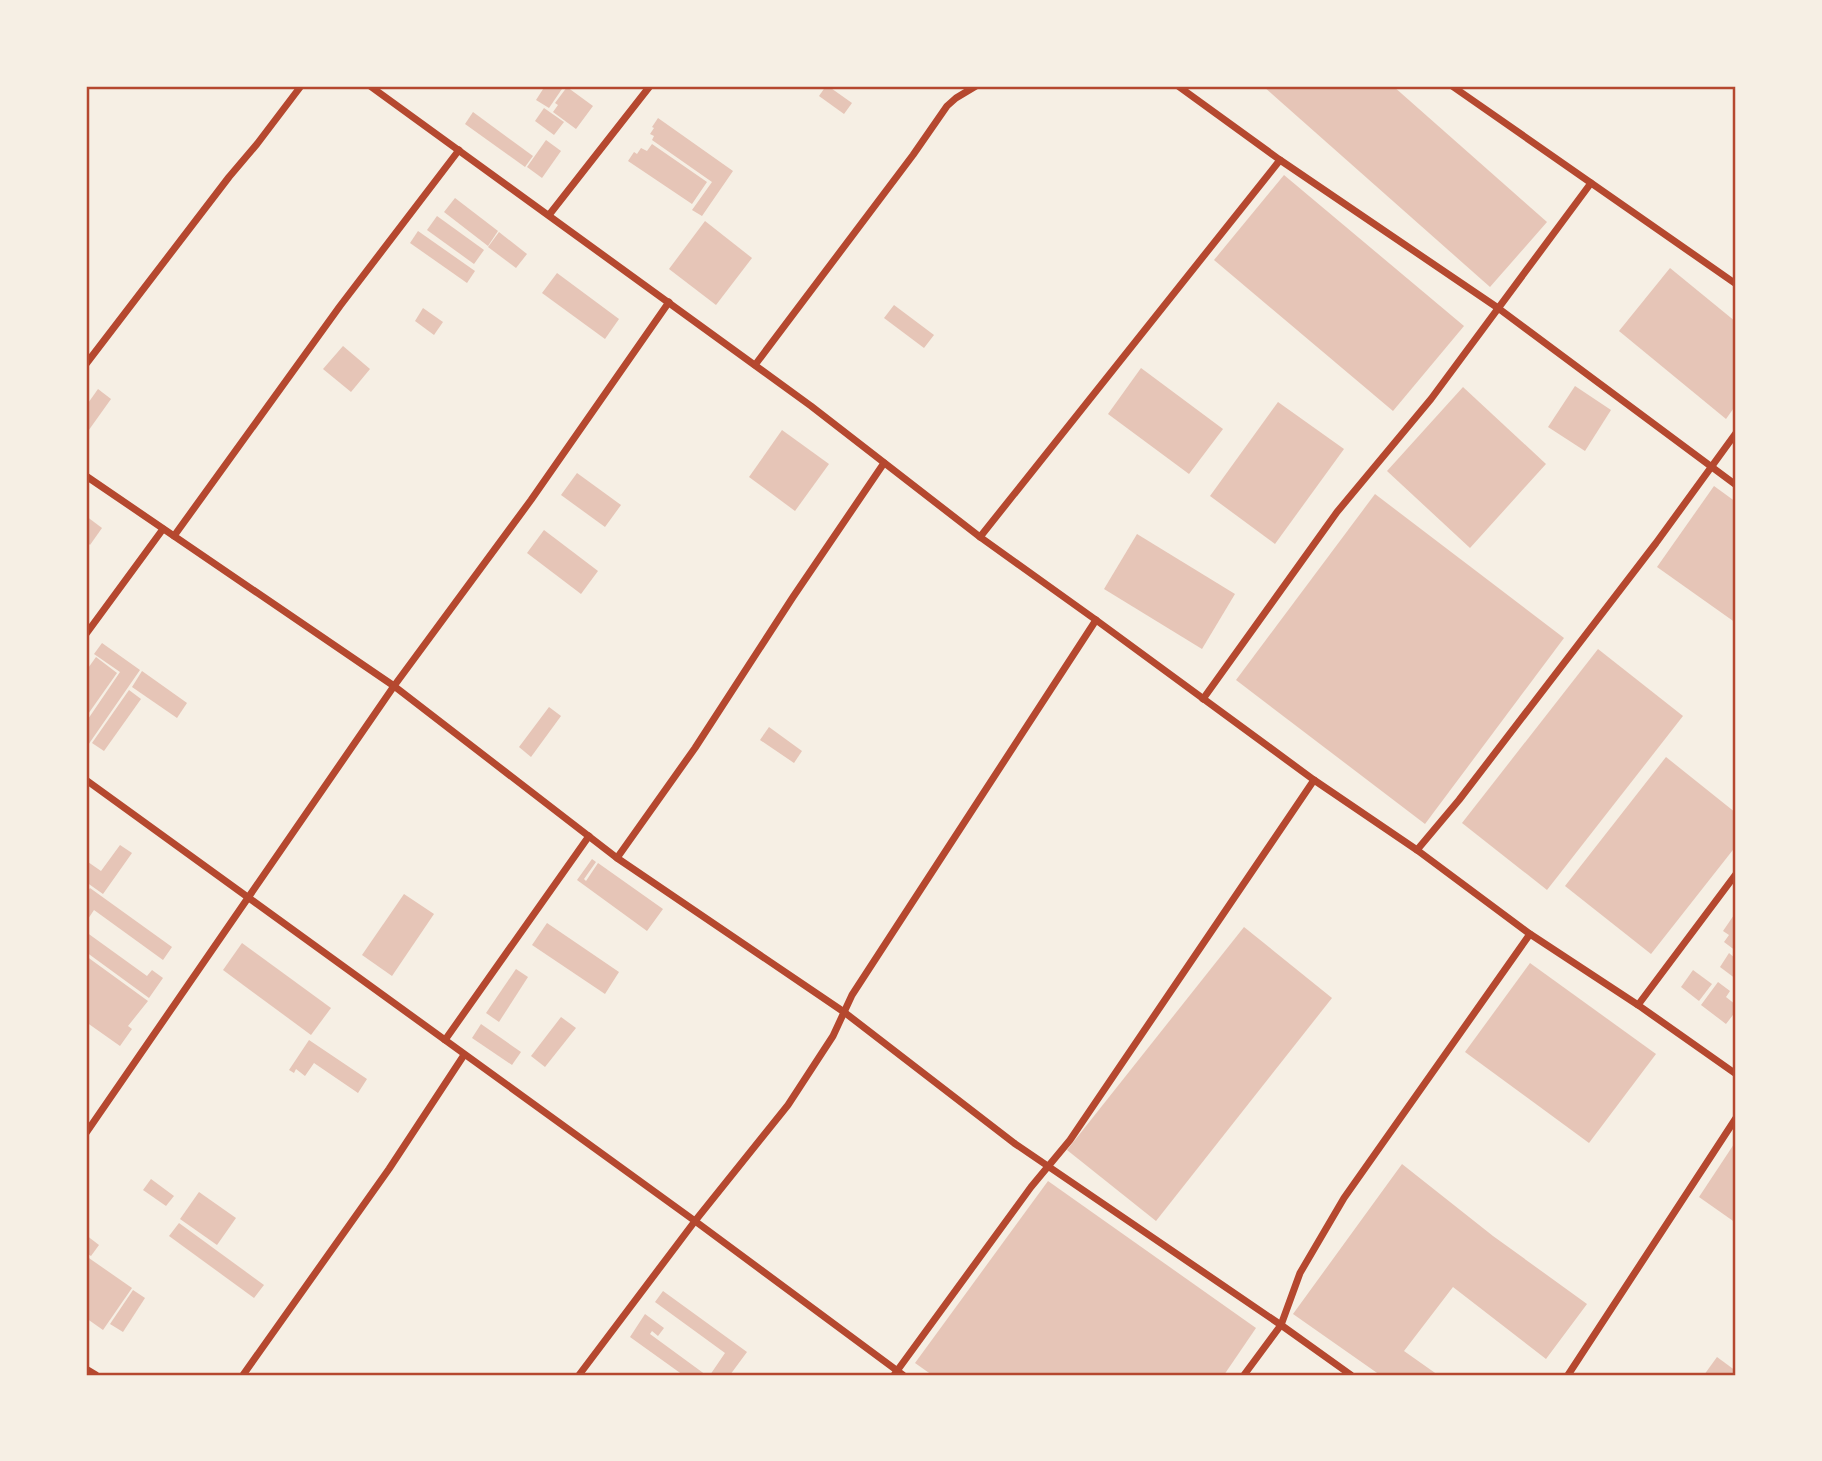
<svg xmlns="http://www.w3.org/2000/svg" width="1822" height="1461" font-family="Georgia,serif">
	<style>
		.building { fill: #e6c5b7 }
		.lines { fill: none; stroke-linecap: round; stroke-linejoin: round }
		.minor { stroke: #b5482f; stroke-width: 7 }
		.neatline { fill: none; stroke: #b5482f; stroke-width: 2.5 }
	</style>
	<rect width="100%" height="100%" fill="#f6efe4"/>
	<g class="building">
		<path d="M545 86H564L549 108 536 100Z"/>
		<path d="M826 86H828L852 103 844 114 819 96Z"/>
		<path d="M1263 86H1393L1547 222 1490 287Z"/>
		<path d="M567 87 593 106 576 129 553 112 558 105 555 103Z"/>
		<path d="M544 108 564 122 554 135 535 121Z"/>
		<path d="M473 112 533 156 525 167 465 124Z"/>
		<path d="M658 118 733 171 702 216 692 210 712 182 652 140 654 136 650 134 654 128 652 127Z"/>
		<path d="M546 140 561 151 542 178 527 167Z"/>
		<path d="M652 144 707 182 692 204 628 161 634 152 637 154 641 148 647 151Z"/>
		<path d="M1284 175 1464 326 1393 411 1214 260Z"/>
		<path d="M455 198 498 231 488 246 444 212Z"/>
		<path d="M437 216 484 250 474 264 427 230Z"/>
		<path d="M705 221 752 258 716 305 669 269Z"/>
		<path d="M418 231 475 271 467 283 410 243Z"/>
		<path d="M499 232 527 254 516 268 488 247Z"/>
		<path d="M1670 268 1736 322V405L1726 419 1619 331Z"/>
		<path d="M557 273 619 319 605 339 542 293Z"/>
		<path d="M894 305 934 335 924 348 884 318Z"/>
		<path d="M423 308 443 322 434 335 415 321Z"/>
		<path d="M343 346 370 369 351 392 323 369Z"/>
		<path d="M1141 368 1223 429 1189 474 1108 414Z"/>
		<path d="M1575 386 1611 410 1585 451 1548 427Z"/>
		<path d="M1463 387 1546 464 1470 548 1387 471Z"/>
		<path d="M98 389 111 399 86 434V406Z"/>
		<path d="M1278 402 1344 449 1275 544 1210 496Z"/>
		<path d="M782 430 829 464 795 511 749 477Z"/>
		<path d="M577 473 621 505 605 527 561 495Z"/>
		<path d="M1714 486 1736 502V623L1657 567Z"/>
		<path d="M1375 494 1564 638 1425 824 1236 680Z"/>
		<path d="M86 516 102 528 90 545 86 541Z"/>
		<path d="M544 530 598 571 581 594 527 553Z"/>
		<path d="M1137 534 1235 594 1202 649 1104 589Z"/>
		<path d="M102 643 140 670 86 748V722L120 672 94 654Z"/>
		<path d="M1598 649 1683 716 1547 890 1462 823Z"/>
		<path d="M96 657 117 673 86 717V671Z"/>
		<path d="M142 671 187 703 177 718 132 687Z"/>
		<path d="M129 690 141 699 104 751 92 743Z"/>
		<path d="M549 707 561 716 531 757 519 747Z"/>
		<path d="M769 727 802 751 794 763 760 740Z"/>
		<path d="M1666 757 1736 813V846L1651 954 1565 886Z"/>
		<path d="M120 845 132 853 103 894 86 882V865L88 862 101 871Z"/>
		<path d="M592 859 596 862 584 879 586 881 598 863 663 909 647 931 577 880Z"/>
		<path d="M90 888 172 947 163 960 94 910 86 922V894Z"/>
		<path d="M404 894 434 914 392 976 362 955Z"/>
		<path d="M1736 912V951L1724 942 1729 935 1723 931Z"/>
		<path d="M547 923 619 972 605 994 532 945Z"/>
		<path d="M1244 927 1332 998 1156 1221 1067 1150Z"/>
		<path d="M86 932 147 976 152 970 163 978 149 998 86 952Z"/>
		<path d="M242 943 331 1008 311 1035 223 970Z"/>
		<path d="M1729 953 1736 959V979L1720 967Z"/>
		<path d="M86 956 148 1001 128 1026 132 1029 120 1046 86 1022Z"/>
		<path d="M1530 963 1656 1054 1589 1143 1465 1052Z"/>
		<path d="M516 969 528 977 499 1022 486 1013Z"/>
		<path d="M1693 970 1712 984 1699 1001 1681 987Z"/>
		<path d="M1718 982 1730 991 1726 997 1736 1005V1011L1726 1024 1701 1005Z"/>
		<path d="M561 1017 576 1028 545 1067 531 1056Z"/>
		<path d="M481 1024 521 1052 512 1065 472 1038Z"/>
		<path d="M309 1040 367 1079 358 1093 314 1063 305 1076 296 1069 294 1073 289 1070Z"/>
		<path d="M1736 1141V1223L1699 1197Z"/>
		<path d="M1402 1164 1493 1236 1587 1304 1546 1359 1453 1287 1404 1351 1438 1375H1380L1293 1314Z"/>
		<path d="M151 1179 174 1196 166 1206 143 1190Z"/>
		<path d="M1048 1181 1256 1328 1224 1375H932L915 1363Z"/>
		<path d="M199 1192 236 1218 217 1245 180 1219Z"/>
		<path d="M179 1223 264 1285 254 1298 169 1236Z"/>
		<path d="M86 1235 99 1245 91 1256 86 1253Z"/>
		<path d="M86 1256 132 1288 103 1330 86 1318Z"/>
		<path d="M133 1290 145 1298 123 1332 110 1324Z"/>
		<path d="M663 1291 747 1352 730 1375H710L725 1353 655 1302Z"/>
		<path d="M645 1314 664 1328 658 1336 652 1331 650 1334 706 1375H683L630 1337Z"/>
		<path d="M1717 1357 1736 1371V1375H1704Z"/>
	</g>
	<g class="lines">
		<g class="minor">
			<path d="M370 86 811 406 980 537 1096 620 1314 780 1417 850 1530 934 1638 1005 1736 1074"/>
			<path d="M1178 86 1280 160 1498 308 1736 485"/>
			<path d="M1452 86 1736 284"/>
			<path d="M549 215 650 86"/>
			<path d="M86 364 229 177 257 144 301 86"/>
			<path d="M755 365 913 155 947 106 956 98 976 86"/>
			<path d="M86 476 394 686 617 858 844 1012 1014 1143 1281 1325 1351 1375"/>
			<path d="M174 536 340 306 459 150"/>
			<path d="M980 537 1280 160"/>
			<path d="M86 634 163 529"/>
			<path d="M1203 699 1337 512 1431 399 1591 183"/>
			<path d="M86 780 695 1221 903 1375"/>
			<path d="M1417 850 1459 800 1656 543 1736 433"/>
			<path d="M617 858 695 748 793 597 884 463"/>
			<path d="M1638 1005 1736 874"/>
			<path d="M445 1040 589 836"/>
			<path d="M86 1133 394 686 531 500 669 302"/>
			<path d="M86 1369 96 1375"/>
			<path d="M243 1375 389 1169 464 1055"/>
			<path d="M579 1375 695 1221 788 1105 833 1036 852 995 1096 620"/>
			<path d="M894 1375 1031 1187 1070 1140 1314 780"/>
			<path d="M1244 1375 1281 1325 1300 1273 1344 1198 1530 934"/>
			<path d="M1568 1375 1736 1118"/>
		</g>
	</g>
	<rect width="1822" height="1461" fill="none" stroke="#f6efe4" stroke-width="175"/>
	<rect x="88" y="88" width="1646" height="1286" class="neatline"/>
</svg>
